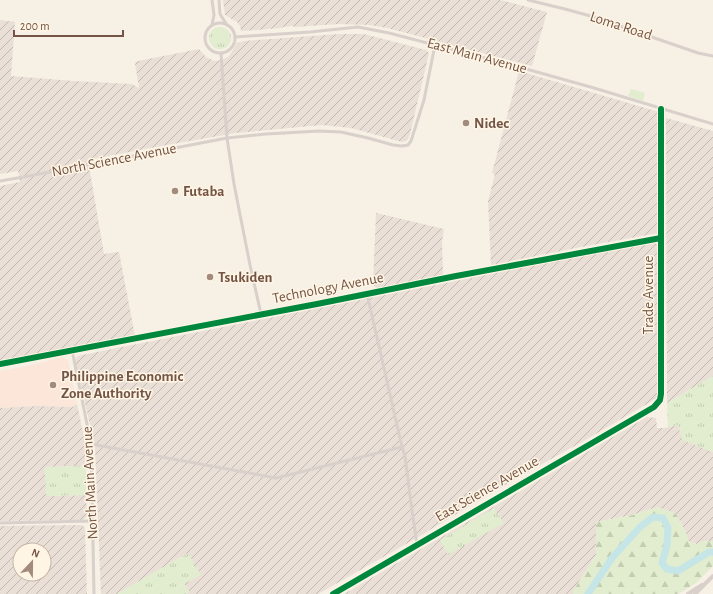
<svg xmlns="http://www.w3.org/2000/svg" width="713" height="594" font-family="'Alegreya Sans',sans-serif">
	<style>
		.commercial { fill: #fbe6d9 }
		.industrial { fill: url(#industrial-furrows); fill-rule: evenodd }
		.grass { fill: url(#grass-tufts) }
		.forest { fill: url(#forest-firs) }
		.pitch { fill: #e1edce }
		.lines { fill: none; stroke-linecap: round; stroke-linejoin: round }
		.river { stroke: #c6e5e6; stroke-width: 7 }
		.street { stroke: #d9d0cb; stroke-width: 3 }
		.secondary { stroke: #d9d0cb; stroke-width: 4 }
		.cycleway-casing { stroke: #fff5e5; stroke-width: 8 }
		.cycleway { stroke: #00873e; stroke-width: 6 }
		.poi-dot { fill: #a28b7d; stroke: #fff5e5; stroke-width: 1.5 }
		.labels { text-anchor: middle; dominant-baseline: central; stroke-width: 3; stroke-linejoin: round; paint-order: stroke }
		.street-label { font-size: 15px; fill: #745545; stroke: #fff5e5 }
		.poi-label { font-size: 15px; font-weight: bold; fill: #745545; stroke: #fff5e5; text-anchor: start }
	</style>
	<defs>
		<pattern id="industrial-furrows" width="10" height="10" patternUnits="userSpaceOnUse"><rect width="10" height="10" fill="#e9dfd6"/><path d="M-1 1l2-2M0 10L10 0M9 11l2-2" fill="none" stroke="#c1b8af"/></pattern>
		<pattern id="grass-tufts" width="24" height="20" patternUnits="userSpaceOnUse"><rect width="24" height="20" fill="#e1edce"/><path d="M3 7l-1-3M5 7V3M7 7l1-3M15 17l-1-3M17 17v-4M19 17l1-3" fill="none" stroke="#c4cdb2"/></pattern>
		<pattern id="forest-firs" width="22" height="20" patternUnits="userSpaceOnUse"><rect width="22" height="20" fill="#e1edce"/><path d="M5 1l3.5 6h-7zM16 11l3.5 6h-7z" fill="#c4cdb2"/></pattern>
	</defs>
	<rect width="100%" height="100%" fill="#f6f0e5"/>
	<path class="commercial" d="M63 357 68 360 77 404 74 407 38 406 0 408V371L28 366Z"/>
	<g class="industrial">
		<path d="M223 0H500L547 12 532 66 387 28 370 25 339 24 295 27 292 26 283 27 281 28 243 31H241L240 26 237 22 225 15Z"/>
		<path d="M0 20 15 22 11 76 73 81 132 84 139 88 135 63 138 61 199 49 206 57 214 61 222 60 229 56 237 43 244 41 339 34H364L426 50 429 53 410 134 408 139 406 141 402 142 351 128 322 125 236 133 150 148 88 160 104 254 119 252 135 336 0 361V186L20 182 18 171 0 174Z"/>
		<path d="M519 71 659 112 658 233 581 247 491 265 488 201 495 174 492 173Z"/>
		<path d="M666 118 713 131V376L667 403Z"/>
		<path d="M376 213 444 229 442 241 443 276 378 290 373 284Z"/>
		<path d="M654 243 657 244 659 247 657 313V398L587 439 510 482 413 540 318 594H187L189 592 184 584 188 553 117 594H101L95 446 75 360 77 356 541 264Z"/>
		<path d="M77 404 84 437 86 466 45 467 47 496 86 495 87 516 83 520 0 521V408L38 406 73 407Z"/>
		<path d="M647 417 656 418 657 428H664L678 425 683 440 713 452V541H705L697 544 688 541 686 533 676 514 657 507 633 515 596 522V555L573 591V594H344Z"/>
		<path d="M79 525H82L85 528 87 594H0V526ZM20 550H44V574H20Z"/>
	</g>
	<g class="grass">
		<circle cx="220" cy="38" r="11"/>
		<path d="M713 376V452L682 440 678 425 668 427 667 403Z"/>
		<path d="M86 466V495L46 496 45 467Z"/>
		<path d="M494 508 504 523 448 555 440 540Z"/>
		<path d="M188 553 201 575 184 584 190 592 187 594H117Z"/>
	</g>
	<path class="forest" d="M657 507 676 514 686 533 688 541 697 544 705 541H713V566L696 583 678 594H573V591L596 555V522L633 515Z"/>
	<path class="pitch" d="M631 89 645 93 643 101 628 96Z"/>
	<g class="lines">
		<path class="river" d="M588 594 612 558 640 527 653 517 663 518 668 528 667 545 662 563 667 569 678 571 709 552H713"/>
		<g class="street">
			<path d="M212 0 214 15 212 25"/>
			<path d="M219 0 220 14 227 25"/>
			<path d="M528 0 565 9 594 17 698 53 713 56"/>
			<circle cx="220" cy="38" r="15"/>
			<path d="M235 37 310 32 358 27 389 33 512 65 594 88 713 124"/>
			<path d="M221 53 227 138 234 184 250 265 261 314"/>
			<path d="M0 181 29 176 227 138 266 134 319 131 341 132 368 138 393 145 402 146 408 145 411 141 424 100 435 45"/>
			<path d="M72 350 91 444 94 594"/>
			<path d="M0 364 317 304 456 276 661 238"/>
			<path d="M91 444 276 478 402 447 367 294"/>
			<path d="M402 447 405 456 411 503 417 545"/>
			<path d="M0 523 92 521"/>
			<path d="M333 594 654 407 660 400 661 394V109"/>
		</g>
		<g class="secondary">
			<path d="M688 594 702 585"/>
			<path d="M695 594 713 576"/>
		</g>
		<g class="cycleway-casing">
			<g id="cycleway">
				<path d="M0 364 317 304 456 276 661 238"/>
				<path d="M333 594 654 407 660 400 661 394V109"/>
			</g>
		</g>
		<use href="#cycleway" class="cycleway"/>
	</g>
	<g class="poi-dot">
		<circle cx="466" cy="123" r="4"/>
		<circle cx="175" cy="191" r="4"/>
		<circle cx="210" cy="277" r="4"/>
		<circle cx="53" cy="385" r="4"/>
	</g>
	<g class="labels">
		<g class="street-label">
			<text transform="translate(621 26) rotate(18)">Loma Road</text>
			<text transform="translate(477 56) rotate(15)">East Main Avenue</text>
			<text transform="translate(114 160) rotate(-11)">North Science Avenue</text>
			<text transform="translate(328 288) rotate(-11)">Technology Avenue</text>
			<text transform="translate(648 295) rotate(-90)">Trade Avenue</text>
			<text transform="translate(90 483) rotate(-93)">North Main Avenue</text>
			<text transform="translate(487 489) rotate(-30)">East Science Avenue</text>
		</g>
		<g class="poi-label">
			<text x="474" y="123">Nidec</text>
			<text x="183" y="191">Futaba</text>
			<text x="218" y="277">Tsukiden</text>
			<text x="61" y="376">Philippine Economic<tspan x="61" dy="17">Zone Authority</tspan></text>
		</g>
	</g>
	<g transform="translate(32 562) rotate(22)"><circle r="19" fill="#fff5e5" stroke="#c7b5a5"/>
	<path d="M0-3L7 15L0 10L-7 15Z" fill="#a28b7d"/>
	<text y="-6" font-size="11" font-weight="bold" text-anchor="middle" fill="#745545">N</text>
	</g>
	<path d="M14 30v6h109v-6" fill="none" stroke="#745545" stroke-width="2"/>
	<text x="20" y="30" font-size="12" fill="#745545" stroke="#fff5e5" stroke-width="3" paint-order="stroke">200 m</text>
</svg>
